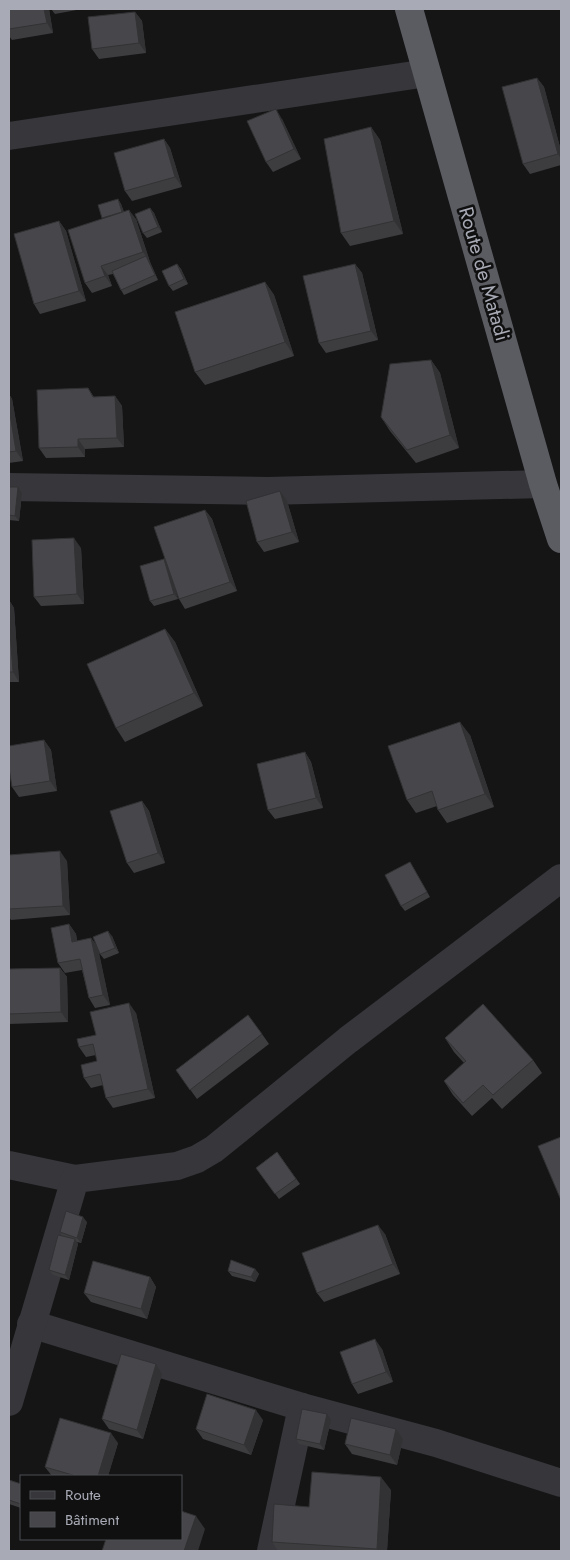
<svg xmlns="http://www.w3.org/2000/svg" width="570" height="1560" font-family="Jost,sans-serif">
	<style>
		.lines { fill: none; stroke-linecap: round; stroke-linejoin: round }
		.minor { stroke: #36363b; stroke-width: 28 }
		.trunk { stroke: #5b5c62; stroke-width: 28 }
		.wall { fill: #3d3d40 }
		.shaded-wall { fill: #323234 }
		.building { fill: #47474b; stroke: #323234 }
		.labels { text-anchor: middle; dominant-baseline: central; stroke-width: 5; stroke-linejoin: round; paint-order: stroke }
		.street-label { font-size: 20px; fill: #a8abb5; stroke: #101011 }
	</style>
	<rect width="100%" height="100%" fill="#151516"/>
	<g class="lines">
		<g class="minor">
			<path d="M9 136 427 73"/>
			<path d="M9 487 267 491 543 484"/>
			<path d="M9 1165 75 1179"/>
			<path d="M31 1324 302 1407 436 1443 561 1483"/>
			<path d="M9 1402 75 1179 177 1166 197 1159 214 1149 348 1040 561 878"/>
			<path d="M271 1551 302 1407"/>
		</g>
		<path class="trunk" d="M409 9 543 484 561 539"/>
	</g>
	<g class="wall">
		<path d="M9 9H49L53 33 12 40 9 36Z"/>
		<path d="M51 9H82L55 14Z"/>
		<path d="M135 12 142 21 146 53 99 59 92 49Z"/>
		<path d="M537 78 544 87 561 151V165L530 174 523 164Z"/>
		<path d="M282 119 301 159 273 172 266 162Z"/>
		<path d="M371 127 380 140 403 234 350 246 341 233Z"/>
		<path d="M164 139 170 148 182 187 132 201 125 191Z"/>
		<path d="M118 199 121 204 124 212 136 219 150 262 158 280 124 295 121 290 113 274 108 275 112 286 92 293 85 283Z"/>
		<path d="M150 208 154 213 162 232 147 238 143 233Z"/>
		<path d="M59 221 66 231 86 301 40 314 34 304Z"/>
		<path d="M177 264 181 269 188 284 173 291 169 286Z"/>
		<path d="M355 264 362 273 378 340 326 353 319 343Z"/>
		<path d="M265 282 274 295 294 356 205 385 195 372Z"/>
		<path d="M431 360 440 373 459 448 416 463 390 431 381 417Z"/>
		<path d="M88 388 94 397 115 396 122 406 124 447 85 449V457L46 458 39 448Z"/>
		<path d="M9 394 12 399 23 461 9 463Z"/>
		<path d="M9 487H18L22 493 19 521 9 520Z"/>
		<path d="M287 501 299 542 264 552 257 542Z"/>
		<path d="M205 510 212 519 237 591 185 609 179 599 174 587 178 599 154 606 150 601 164 559Z"/>
		<path d="M81 548 84 604 41 606 34 597Z"/>
		<path d="M9 600 14 608 19 682H9Z"/>
		<path d="M165 629 175 642 203 706 125 742 116 728Z"/>
		<path d="M470 735 494 807 447 823 438 810 437 806 416 813 407 800Z"/>
		<path d="M44 740 51 750 57 791 19 797 12 787Z"/>
		<path d="M305 752 311 762 323 808 275 819 268 810Z"/>
		<path d="M142 801 149 811 165 863 134 873 127 863Z"/>
		<path d="M9 855 67 861 70 915 11 920 9 917Z"/>
		<path d="M410 862 430 897 405 911 401 906Z"/>
		<path d="M69 924 76 934 77 941 91 938 98 947 112 936 119 953 104 959 100 954 98 949 110 1005 95 1008 89 998 82 970 65 973 58 963Z"/>
		<path d="M60 968 67 977 68 1022 9 1024V969Z"/>
		<path d="M136 1013 155 1098 113 1108 106 1098 103 1085 91 1088 84 1078 97 1061 96 1055 86 1057 79 1047 96 1035Z"/>
		<path d="M262 1034 269 1044 197 1099 176 1070Z"/>
		<path d="M445 1038 533 1060 542 1073 502 1109 492 1098 472 1116 453 1095 444 1081 464 1063 454 1052Z"/>
		<path d="M277 1152 300 1184 279 1199 256 1168Z"/>
		<path d="M87 1222 81 1243 77 1242 78 1244 69 1280 53 1275 49 1270 62 1236 60 1232Z"/>
		<path d="M385 1234 400 1274 324 1302 317 1293Z"/>
		<path d="M255 1269 259 1274 255 1282 232 1276 228 1271Z"/>
		<path d="M150 1277 156 1287 147 1319 91 1302 84 1293Z"/>
		<path d="M382 1349 393 1382 358 1394 352 1384Z"/>
		<path d="M162 1374 143 1439 109 1429 102 1419Z"/>
		<path d="M263 1420 251 1455 203 1439 196 1429Z"/>
		<path d="M331 1420 324 1450 299 1444 296 1439Z"/>
		<path d="M396 1429 403 1439 397 1465 352 1454 345 1444Z"/>
		<path d="M118 1443 108 1476H52L45 1467Z"/>
		<path d="M9 1480 21 1484V1508L9 1504Z"/>
		<path d="M391 1490 387 1551H278L272 1542 309 1507Z"/>
	</g>
	<g class="shaded-wall">
		<path d="M44 9H49L53 33 47 23Z"/>
		<path d="M135 12 142 21 146 53 139 43Z"/>
		<path d="M537 78 544 87 561 151V159L558 154Z"/>
		<path d="M276 109 282 119 301 159 294 149Z"/>
		<path d="M371 127 380 140 403 234 394 221Z"/>
		<path d="M164 139 170 148 182 187 175 177Z"/>
		<path d="M118 199 121 204 126 219 123 214Z"/>
		<path d="M150 208 154 213 162 232 158 227Z"/>
		<path d="M129 210 136 219 150 262 158 280 155 275 146 256 143 252Z"/>
		<path d="M59 221 66 231 86 301 79 291Z"/>
		<path d="M177 264 181 269 188 284 184 279Z"/>
		<path d="M355 264 362 273 378 340 371 331Z"/>
		<path d="M101 266 108 275 112 286 105 276Z"/>
		<path d="M265 282 274 295 294 356 285 342Z"/>
		<path d="M431 360 440 373 459 448 450 435Z"/>
		<path d="M9 394 12 399 23 461 16 451 9 408Z"/>
		<path d="M115 396 122 406 124 447 117 438Z"/>
		<path d="M78 439 85 449V457L78 447Z"/>
		<path d="M18 487 22 493 19 521 15 516Z"/>
		<path d="M280 491 287 501 299 542 292 532Z"/>
		<path d="M205 510 212 519 237 591 230 582Z"/>
		<path d="M74 538 81 548 84 604 77 594Z"/>
		<path d="M164 559 168 564 178 599 174 594Z"/>
		<path d="M9 600 14 608 19 682 13 672 9 619Z"/>
		<path d="M165 629 175 642 203 706 194 693Z"/>
		<path d="M460 722 470 735 494 807 485 794Z"/>
		<path d="M44 740 51 750 57 791 50 781Z"/>
		<path d="M305 752 311 762 323 808 316 798Z"/>
		<path d="M142 801 149 811 165 863 158 853Z"/>
		<path d="M60 851 67 861 70 915 63 906Z"/>
		<path d="M69 924 76 934 79 952 72 942Z"/>
		<path d="M108 931 112 936 119 953 115 948Z"/>
		<path d="M91 938 98 948 110 1005 103 995Z"/>
		<path d="M60 968 67 977 68 1022 61 1012Z"/>
		<path d="M129 1003 136 1013 155 1098 148 1089Z"/>
		<path d="M83 1217 87 1222 81 1243 77 1238Z"/>
		<path d="M378 1225 385 1234 400 1274 393 1264Z"/>
		<path d="M75 1239 78 1244 69 1280 65 1275Z"/>
		<path d="M255 1269 259 1274 255 1282 251 1277Z"/>
		<path d="M150 1277 156 1287 147 1319 141 1309Z"/>
		<path d="M375 1339 382 1349 393 1382 386 1372Z"/>
		<path d="M156 1364 162 1374 143 1439 137 1430Z"/>
		<path d="M256 1410 263 1420 251 1455 244 1445Z"/>
		<path d="M327 1414 331 1420 324 1450 320 1444Z"/>
		<path d="M396 1429 403 1439 397 1465 390 1455Z"/>
		<path d="M111 1433 118 1443 108 1476H98Z"/>
		<path d="M381 1477 391 1490 387 1551H378L377 1549Z"/>
		<path d="M196 1516 205 1529 198 1551H184Z"/>
	</g>
	<g class="building">
		<path d="M9 9H44L47 23 9 29Z"/>
		<path d="M135 12 139 43 92 49 88 17Z"/>
		<path d="M537 78 558 154 523 164 502 87Z"/>
		<path d="M276 109 294 149 266 162 247 121Z"/>
		<path d="M371 127 394 221 341 233 324 139Z"/>
		<path d="M164 139 175 177 125 191 114 153Z"/>
		<path d="M118 199 122 212 102 218 98 205Z"/>
		<path d="M150 208 158 227 143 233 135 214Z"/>
		<path d="M129 210 143 252 101 266 105 276 85 283 68 230Z"/>
		<path d="M59 221 79 291 34 304 14 234Z"/>
		<path d="M146 256 155 275 121 290 112 271Z"/>
		<path d="M177 264 184 279 169 286 162 271Z"/>
		<path d="M355 264 371 331 319 343 303 276Z"/>
		<path d="M265 282 285 342 195 372 175 312Z"/>
		<path d="M431 360 450 435 407 450 381 417 390 364Z"/>
		<path d="M88 388 93 397 115 396 117 438 78 439V447L39 448 37 390Z"/>
		<path d="M9 408 16 451 9 452Z"/>
		<path d="M9 487H18L15 516 9 515Z"/>
		<path d="M280 491 292 532 257 542 246 501Z"/>
		<path d="M205 510 230 582 179 599 154 527Z"/>
		<path d="M74 538 77 594 34 597 32 540Z"/>
		<path d="M164 559 174 594 150 601 140 566Z"/>
		<path d="M9 619 13 672H9Z"/>
		<path d="M165 629 194 693 116 728 87 664Z"/>
		<path d="M460 722 485 794 438 810 432 791 407 800 388 746Z"/>
		<path d="M44 740 50 781 12 787 9 768V746Z"/>
		<path d="M305 752 316 798 268 810 257 764Z"/>
		<path d="M142 801 158 853 127 863 110 811Z"/>
		<path d="M60 851 63 906 9 909V855Z"/>
		<path d="M410 862 427 892 401 906 385 875Z"/>
		<path d="M69 924 72 942 91 938 103 995 89 998 80 959 58 963 51 928Z"/>
		<path d="M108 931 115 948 100 954 93 937Z"/>
		<path d="M60 968 61 1012 9 1014V969Z"/>
		<path d="M129 1003 148 1089 106 1098 100 1074 84 1078 81 1065 97 1061 93 1044 79 1047 77 1039 96 1035 90 1012Z"/>
		<path d="M483 1004 533 1060 493 1095 483 1085 463 1103 444 1081 466 1061 445 1038Z"/>
		<path d="M248 1015 262 1034 190 1090 176 1070Z"/>
		<path d="M561 1137V1200L538 1146Z"/>
		<path d="M277 1152 296 1179 275 1194 256 1168Z"/>
		<path d="M66 1211 83 1217 77 1238 60 1232Z"/>
		<path d="M378 1225 393 1264 317 1293 302 1253Z"/>
		<path d="M58 1235 75 1239 65 1275 49 1270Z"/>
		<path d="M231 1260 255 1269 251 1277 228 1271Z"/>
		<path d="M93 1261 150 1277 141 1309 84 1293Z"/>
		<path d="M375 1339 386 1372 352 1384 340 1352Z"/>
		<path d="M121 1354 156 1364 137 1430 102 1419Z"/>
		<path d="M207 1394 256 1410 244 1445 196 1429Z"/>
		<path d="M302 1409 327 1414 320 1444 296 1439Z"/>
		<path d="M60 1418 111 1433 98 1476H76L45 1467Z"/>
		<path d="M351 1418 396 1429 390 1455 345 1444Z"/>
		<path d="M312 1472 381 1477 377 1549 272 1542 274 1504 309 1507Z"/>
		<path d="M9 1480 21 1484V1504L9 1500Z"/>
		<path d="M181 1511 196 1516 184 1551H102L106 1539H181Z"/>
	</g>
	<g class="labels">
		<g class="street-label">
			<text transform="translate(484 274) rotate(74)">Route de Matadi</text>
		</g>
	</g>
	<rect width="570" height="1560" fill="none" stroke="#a8abb5" stroke-width="20"/>
	<rect x="20" y="1475" width="162" height="65" fill="#101011" stroke="#4d4e53"/>
	<rect x="30" y="1491" width="25" height="8" fill="#36363b" stroke="#4d4e53"/>
	<text x="65" y="1500" font-size="15" fill="#a8abb5">Route</text>
	<rect x="30" y="1512" width="25" height="15" fill="#47474b" stroke="#4d4e53"/>
	<text x="65" y="1525" font-size="15" fill="#a8abb5">Bâtiment</text>
</svg>
